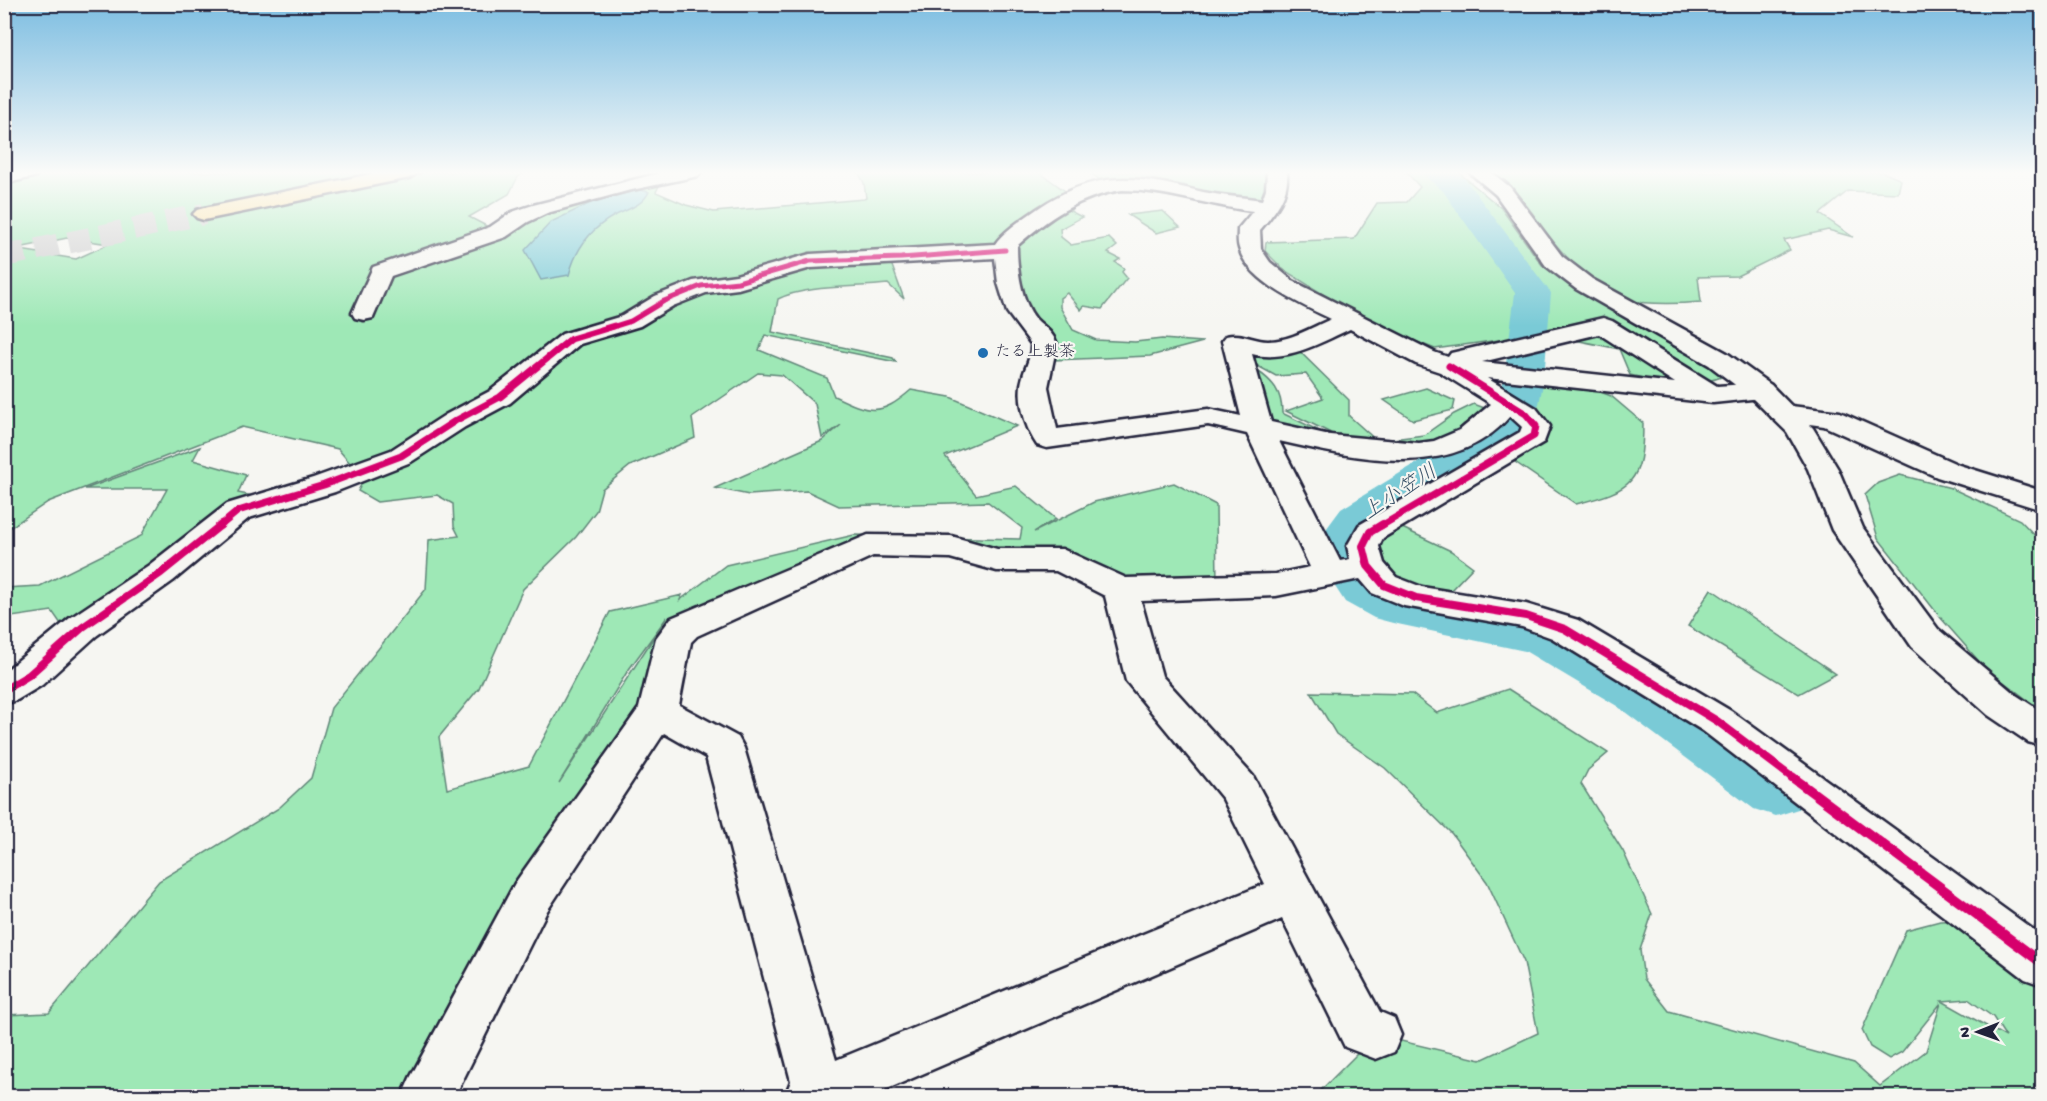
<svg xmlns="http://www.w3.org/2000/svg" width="2047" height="1101" font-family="'Gochi Hand','Klee One',sans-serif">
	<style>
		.green { fill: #9ee8b6; stroke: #608578; stroke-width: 1.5; fill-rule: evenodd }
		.water { fill: #7acad6; stroke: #578798; stroke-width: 1.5 }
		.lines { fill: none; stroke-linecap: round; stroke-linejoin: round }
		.river { fill: #7acad6; fill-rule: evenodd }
		.primary-tunnel { stroke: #cccccd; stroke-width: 22; stroke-dasharray: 22 11; stroke-linecap: butt }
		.street-casing { stroke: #22223b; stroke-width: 5 }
		.secondary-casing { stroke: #22223b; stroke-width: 5 }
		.primary-casing { stroke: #22223b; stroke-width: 5 }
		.street { fill: #f6f6f2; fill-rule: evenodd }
		.secondary { fill: #f6f6f2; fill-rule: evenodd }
		.primary { fill: #fcde96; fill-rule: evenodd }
		.cycleway-far3-casing { stroke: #f6f6f2; stroke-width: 8 }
		.cycleway-far2-casing { stroke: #f6f6f2; stroke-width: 10 }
		.cycleway-far1-casing { stroke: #f6f6f2; stroke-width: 12 }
		.cycleway-casing { stroke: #f6f6f2; stroke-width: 14 }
		.cycleway-far3 { stroke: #d6006c; stroke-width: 5 }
		.cycleway-far2 { stroke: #d6006c; stroke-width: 7 }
		.cycleway-far1 { stroke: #d6006c; stroke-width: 8 }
		.cycleway { stroke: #d6006c; stroke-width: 10 }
		.poi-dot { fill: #1f6fb2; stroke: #f6f6f2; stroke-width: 2 }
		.labels { text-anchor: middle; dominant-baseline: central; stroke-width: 4.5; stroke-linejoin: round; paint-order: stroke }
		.far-poi-label { font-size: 16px; fill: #22223b; stroke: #f6f6f2; text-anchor: start }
		.water-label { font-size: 21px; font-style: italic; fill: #3c546a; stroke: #f6f6f2 }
	</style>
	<rect width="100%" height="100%" fill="#f6f6f2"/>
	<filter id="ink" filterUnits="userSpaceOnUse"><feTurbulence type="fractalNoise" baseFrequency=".0167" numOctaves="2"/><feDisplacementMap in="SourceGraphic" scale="12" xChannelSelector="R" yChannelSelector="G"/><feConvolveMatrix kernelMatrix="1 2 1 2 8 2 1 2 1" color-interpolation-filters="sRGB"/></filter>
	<g filter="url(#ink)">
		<g class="green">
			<path d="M5 172H381L204 210 275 205 428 172H526L518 177 509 194 469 217 498 232 512 222 651 179 698 172 660 184 656 192 686 205 714 212 864 199 866 198 864 183 858 172H1039L1079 201 1070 211 1082 217 1060 229 1061 237 1071 245 1109 238 1117 246 1108 253 1120 259 1115 262 1124 268 1122 272 1127 278 1102 309 1084 306 1081 310 1067 293 1060 298V307L1073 330 1096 340 1135 342 1162 339 1203 342 1150 356 1054 360 994 251 891 263 904 299 888 284C854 288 806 285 778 299L772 332 893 358 896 362 765 335 759 350 827 378 834 396C869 413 880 417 911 390L950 397 1017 426 945 456 976 495 1016 486 1056 519 1034 532 1094 502 1174 483 1216 505 1217 586 1121 590 1062 559 868 545 684 627 658 712 531 897 431 1096H4L5 1015 49 1013 159 881 279 808 311 778 331 708 426 589 429 540 459 536 454 526 453 504 437 495 377 502 358 491 363 481 414 436 356 470 338 449 242 427 48 502 5 531ZM67 238 109 244 76 259 14 249ZM758 373 782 375 815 404 822 438 841 425 822 441 715 488 749 495 807 491 839 506 988 502 1022 528 1020 539 854 535 726 565 680 600 682 595 610 612 529 766 447 789 439 737 479 688 523 589 576 537 596 511 602 489 630 466 695 438 692 418ZM667 617 559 783 627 672Z"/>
			<path d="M1088 172H1272L1259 204 1105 183Z"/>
			<path d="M1406 172H1458L1501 208 1542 265 1634 323 1727 375C1692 389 1666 384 1630 375L1619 349 1545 334 1523 306 1521 322 1513 338 1435 349 1392 332 1334 301 1284 270 1265 251 1266 242 1354 239 1377 203 1407 202 1420 187Z"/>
			<path d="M1489 172H1883L1901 180 1898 193 1848 191 1820 214 1853 237 1828 230 1784 240 1790 250 1737 276 1698 277 1701 302C1677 304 1650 305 1626 300 1604 294 1572 264 1557 246 1532 216 1525 194 1489 172Z"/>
			<path d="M1163 211 1180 227 1156 233 1128 215Z"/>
			<path d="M1247 343 1293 345 1349 400V416L1377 441 1424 435 1454 414 1474 404 1487 409 1481 421 1464 424 1448 440 1430 446 1349 442 1286 411 1323 398 1306 374 1276 376 1256 365 1253 394Z"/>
			<path d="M1256 370C1273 381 1282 392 1282 413L1336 439 1264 428Z"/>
			<path d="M1539 381 1585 386 1611 396 1643 423C1643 483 1632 490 1576 504L1515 462 1549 431 1528 402Z"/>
			<path d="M1426 388 1455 401 1453 410 1413 420 1384 400Z"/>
			<path d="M200 447 193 460 246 475 238 493 258 497 43 657 61 624 52 611 5 618 4 588 40 586 141 536 167 489H85Z"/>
			<path d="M1900 475 1951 488 2020 520 2042 543V711L1984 667 1940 617 1878 538 1865 495 1878 483Z"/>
			<path d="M1398 526 1451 551 1473 567 1450 591 1453 597 1414 594 1377 563 1383 540Z"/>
			<path d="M1711 589 1836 674 1799 694 1688 626Z"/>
			<path d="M1508 689 1608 753 1588 770 1581 784 1623 851 1652 914 1640 950 1644 979 1669 1011 1854 1063 1880 1086 1926 1051 1941 1003 1902 1052 1889 1059 1870 1047 1862 1030 1906 930 1940 921 1967 920 2042 975V1096H1315L1376 1035 1481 1060 1538 1033 1524 962 1487 882 1452 834 1385 768 1336 734 1311 692 1412 694 1437 713ZM1968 999 1993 1017 2006 1037 1942 1001Z"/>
		</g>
		<path class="water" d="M640 190 649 192C642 206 628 209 614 216 590 229 576 248 569 275L541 280 525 250 551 222 597 200Z"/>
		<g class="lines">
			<path class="river" d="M1420 172H1454L1465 179 1551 293 1544 379 1539 404 1533 413 1509 443 1375 531 1367 541 1369 560 1381 578 1406 590 1559 622 1657 676 1798 773 1807 791 1798 809 1776 816 1754 809 1617 706 1525 651 1393 623 1374 618 1345 602 1319 562 1318 540 1341 509 1479 425 1498 402 1504 379 1515 293 1443 191Z"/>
			<path class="primary-tunnel" d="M4 256 204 214"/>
			<g class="street-casing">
				<g id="street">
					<path d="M4 172H39L36 176 4 184Z"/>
					<path d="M664 172H701L698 176 627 191 547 213 528 222 506 237 391 276 373 318 364 320 355 318 352 313 373 267 490 227 512 212 533 205Z"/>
					<path d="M1267 172H1287C1289 196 1275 212 1260 230L1261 249 1270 262 1293 281 1434 352 1448 357 1451 353 1603 318 1612 321 1717 386 1761 383 1771 385 1775 391 1771 397 1713 403 1487 378 1536 408 1550 426 1544 442 1383 538 1379 546 1384 563 1396 577 1422 587 1526 604 1578 620 1731 711 2042 936V985L2025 979 1703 731 1552 638 1522 627 1404 606 1372 593 1360 579 1276 596 1141 601 1162 676 1253 776 1380 1012 1394 1018 1401 1035 1394 1052 1376 1059 1345 1047 1282 919 871 1096H785L791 1081 706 757 664 733 547 911 455 1096H402L410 1078 515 883 639 708 656 638 671 618 868 535 951 536 997 549H1062L1126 578 1276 574 1310 567 1247 434 1208 425 1047 448 1037 445C1025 428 1016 397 1023 376 1026 365 1032 356 1031 344L1007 312 998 283 995 258 811 268 738 289 706 293 673 306 640 326 580 344 510 403 465 427 411 462 335 492 249 518 173 581 96 636 42 685 17 700 4 704V672L70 618 149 565 227 504 313 478 391 450 445 415 490 391 562 334 622 316 655 296 693 281 736 275 810 254 995 244C1005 230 1023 219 1037 209 1097 168 1137 176 1203 192 1222 196 1242 197 1262 200L1266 189ZM1122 190C1166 190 1209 206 1253 211L1238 229C1238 235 1237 242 1239 248 1248 282 1303 305 1331 319 1311 328 1289 341 1268 341 1253 341 1242 332 1226 336L1222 341 1241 416 1208 409 1057 429 1048 387 1057 344C1053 332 1044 327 1036 319 1021 301 1017 268 1017 246 1048 218 1080 196 1122 190ZM1350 329 1416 364 1440 372 1491 404 1460 430 1434 441 1419 443 1330 435 1271 422 1252 354C1285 363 1320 343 1350 329ZM1599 334 1675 383 1482 362ZM1510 416 1522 427 1520 432 1359 525 1347 546 1350 559 1340 561 1279 441C1354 458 1453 483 1510 416ZM873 556 950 558 997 571H1056L1105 596 1126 681 1223 799 1265 884 836 1060 744 748 738 737 679 705 691 642 697 636Z"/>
					<path d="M1783 405 1840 412 1959 465 2042 491V510L1937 477 1824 426 1773 419 1769 413 1773 407Z"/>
				</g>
			</g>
			<g class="secondary-casing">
				<path id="secondary" d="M1469 172H1491L1510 187 1562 256 1592 279 1727 353 1771 385 1813 428 1838 469 1863 528 1938 629 2016 695 2042 712V746L2028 742 1988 715 1912 647 1832 530 1808 469 1787 432 1751 397 1709 365 1576 289 1546 266 1496 195Z"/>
			</g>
			<g class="primary-casing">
				<path id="primary" d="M381 172H419L409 178 204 220 197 218 193 214 197 210 204 208Z"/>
			</g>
			<use href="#street" class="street"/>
			<use href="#secondary" class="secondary"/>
			<use href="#primary" class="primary"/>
			<g class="cycleway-far3-casing">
				<path id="cycleway-far3" d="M609 328 631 321 664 301 701 286 738 282 810 261 901 258 1005 250"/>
			</g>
			<g class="cycleway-far2-casing">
				<g id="cycleway-far2">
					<path d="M220 526 238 511 324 485 401 456 455 421 500 397 571 339 614 326"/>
					<path d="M1381 526 1534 436 1536 426 1526 414 1449 366"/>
				</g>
			</g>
			<g class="cycleway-far1-casing">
				<g id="cycleway-far1">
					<path d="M1383 524 1370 532 1363 546 1368 566 1384 585 1416 598 1526 616 1565 629 1717 721 1794 779"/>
					<path d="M4 690 29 675 83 627 161 573 222 524"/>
				</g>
			</g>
			<g class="cycleway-casing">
				<path id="cycleway" d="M1792 777 2042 963"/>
			</g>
			<use href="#cycleway-far3" class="cycleway-far3"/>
			<use href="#cycleway-far2" class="cycleway-far2"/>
			<use href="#cycleway-far1" class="cycleway-far1"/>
			<use href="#cycleway" class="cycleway"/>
		</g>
	</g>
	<linearGradient id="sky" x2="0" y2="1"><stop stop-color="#7cbde1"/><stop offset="0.53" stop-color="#fbfbf9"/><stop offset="1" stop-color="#fbfbf9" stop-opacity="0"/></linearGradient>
	<rect width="2047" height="326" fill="url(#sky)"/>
	<circle class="poi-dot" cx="983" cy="353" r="6"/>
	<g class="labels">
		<g class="far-poi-label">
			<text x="995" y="353">たる上製茶</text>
		</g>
		<g class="water-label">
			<text transform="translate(1401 494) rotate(-33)">上小笠川</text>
		</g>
	</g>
	<rect width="2047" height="1101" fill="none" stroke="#f6f6f2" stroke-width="24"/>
	<rect x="12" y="12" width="2023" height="1077" fill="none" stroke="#22223b" stroke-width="2" filter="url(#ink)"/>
	<g transform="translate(1978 1032) rotate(269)" stroke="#f6f6f2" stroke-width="4.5" paint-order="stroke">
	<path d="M0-4.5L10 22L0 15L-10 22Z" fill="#22223b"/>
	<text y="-9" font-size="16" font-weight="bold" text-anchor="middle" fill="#22223b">N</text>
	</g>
</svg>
